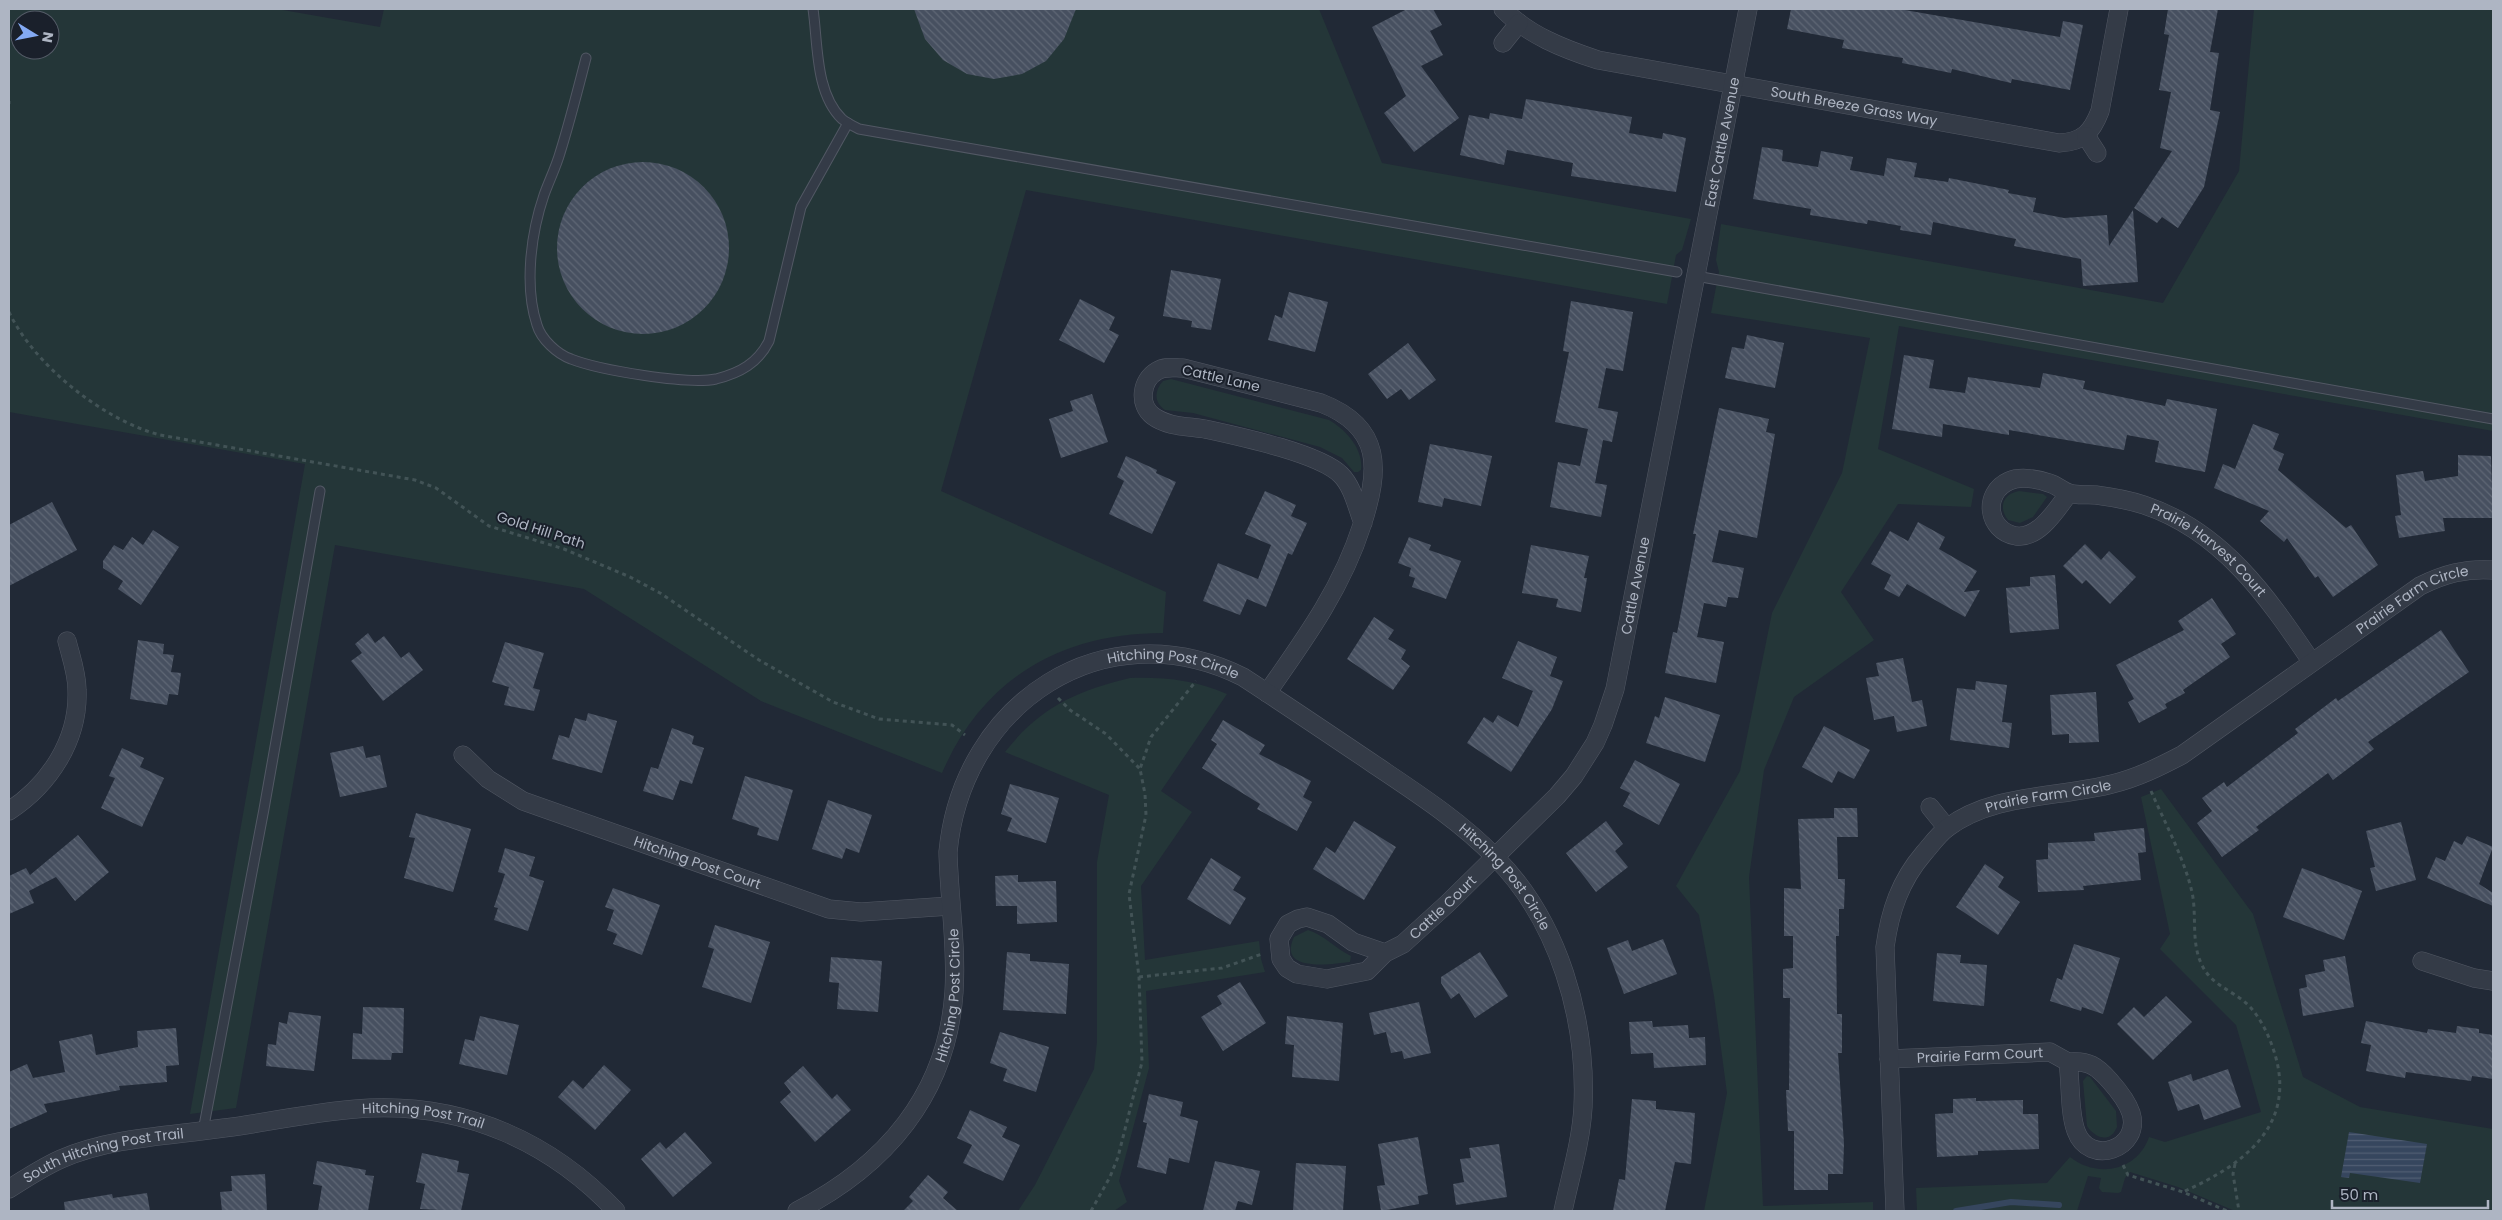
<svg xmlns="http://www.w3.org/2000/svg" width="2502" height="1220" font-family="Poppins,sans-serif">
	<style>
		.grass { fill: #243638; fill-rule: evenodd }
		.water { fill: url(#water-rules) }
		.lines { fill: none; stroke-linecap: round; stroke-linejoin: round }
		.stream { stroke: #36465e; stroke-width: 6 }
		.building { fill: url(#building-back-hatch) }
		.lane-casing { stroke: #525864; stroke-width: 11 }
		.street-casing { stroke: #525864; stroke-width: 19 }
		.path { stroke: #425356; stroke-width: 3; stroke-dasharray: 4 4; stroke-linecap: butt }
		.lane { stroke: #343b47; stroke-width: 9 }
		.street { stroke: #343b47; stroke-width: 18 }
		.labels { text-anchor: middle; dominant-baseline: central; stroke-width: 4; stroke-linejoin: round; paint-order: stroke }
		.street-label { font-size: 14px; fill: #aeb5c3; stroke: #1a202b }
	</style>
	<defs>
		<pattern id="water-rules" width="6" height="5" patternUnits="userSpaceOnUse" patternTransform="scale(1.25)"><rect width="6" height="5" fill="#36465e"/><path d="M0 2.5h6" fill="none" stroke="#515e73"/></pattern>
		<pattern id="building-back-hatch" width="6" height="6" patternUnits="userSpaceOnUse" patternTransform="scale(1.25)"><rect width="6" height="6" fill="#475060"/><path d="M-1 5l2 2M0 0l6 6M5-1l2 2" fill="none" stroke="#5f6775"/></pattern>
	</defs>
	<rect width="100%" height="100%" fill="#212936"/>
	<g class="grass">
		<path d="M9 9H277L380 27 384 9H1319L1382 163 1691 219 1682 250 1676 255 1667 304 1026 190 941 491 1166 592 1163 633C1062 633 983 678 942 773L761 701 584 589 335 545 236 1108 190 1114 305 464 9 412ZM20 20H50V50H20Z"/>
		<path d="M2254 9H2493V431L1899 326 1878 449 1974 489 1971 507 1898 504 1841 592 1874 640 1794 697 1764 770 1749 877 1763 1206 1873 1202V1211H1704L1727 1093 1714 996 1699 915 1676 886 1740 771 1772 613 1842 473 1870 338 1711 313 1719 272 1716 260 1721 224 2163 303 2239 171Z"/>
		<path d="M1171 379 1329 420C1345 429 1364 449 1361 470L1358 472H1354L1342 458 1320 447 1193 413 1165 410C1154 402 1154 391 1163 381Z"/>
		<path d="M2019 491 2043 494 2047 497 2033 517 2020 523 2008 520C1998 507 2003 494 2019 491Z"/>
		<path d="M1130 678C1164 677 1195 680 1227 694L1161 791 1192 812 1141 886 1145 960 1259 941 1261 959 1265 972 1146 991 1149 1068 1119 1181 1127 1202 1114 1211H1018L1035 1185 1094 1069 1097 1042V862L1109 795 1005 752C1039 708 1076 691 1130 678Z"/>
		<path d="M2161 789 2253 914 2303 1077 2360 1107 2493 1129V1211H2235L2178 1187 2130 1172 2125 1178 2121 1192 2118 1193 2102 1192 2099 1188 2101 1178 2088 1176 2077 1211H1917L1916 1188 2047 1183 2070 1157C2096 1178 2137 1172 2149 1137L2165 1142 2261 1112 2236 1025 2160 949 2170 934 2141 797Z"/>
		<path d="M1308 930C1324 935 1336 949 1351 956L1350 962C1332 964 1277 973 1294 937Z"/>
		<path d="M2087 1076 2090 1077 2116 1111 2117 1127C2110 1144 2095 1138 2087 1126L2083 1081Z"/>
	</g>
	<path class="water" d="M2349 1132 2427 1144 2420 1183 2350 1173 2349 1178 2341 1177Z"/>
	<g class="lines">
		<path class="stream" d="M1956 1211 2011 1202 2059 1205"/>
	</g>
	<g class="building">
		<path d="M914 9H1076L1064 39 1046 61 1022 74 994 79 967 74 943 60 925 39Z"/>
		<path d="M1407 9H1433L1442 25 1430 31 1443 55 1421 66 1459 118 1414 152 1384 113 1406 96 1372 27Z"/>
		<path d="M1791 9H1899L2060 37 2063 21 2083 25 2070 90 2012 79 2011 83 1952 69 1951 73 1902 63 1903 58 1842 48 1844 40 1787 29Z"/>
		<path d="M2168 9H2218L2210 52 2219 53 2210 110 2220 112 2204 187 2178 228 2162 217 2157 223 2134 208 2172 151 2160 148 2171 92 2159 90 2169 35 2164 34Z"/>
		<path d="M1526 99 1632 117 1629 133 1662 139 1663 133 1686 138 1676 192 1571 176 1573 163 1507 150 1504 165 1460 155 1469 115 1489 119 1490 113 1522 119Z"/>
		<path d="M1762 147 1783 150 1782 161 1818 167 1821 151 1853 157 1850 170 1884 176 1887 158 1917 163 1914 177 1948 182 1949 178 2009 190 2008 193 2036 198 2033 212 2064 218 2107 215 2109 246 2133 210 2138 282 2083 286 2081 259 2014 246 2016 239 1933 222 1931 235 1900 230 1901 226 1868 220 1867 224 1810 215 1811 209 1753 199Z"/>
		<circle cx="643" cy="248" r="86"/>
		<path d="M1171 270 1221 279 1211 330 1191 327 1192 321 1163 316Z"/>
		<path d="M1289 292 1328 302 1315 352 1268 340 1275 315 1282 318Z"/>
		<path d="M1080 299 1115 317 1109 330 1119 335 1104 363 1059 340Z"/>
		<path d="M1571 301 1633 312 1623 371 1606 368 1598 408 1618 412 1612 442 1603 440 1595 483 1607 485 1601 517 1550 507 1558 462 1580 466 1588 429 1555 422 1569 352 1563 351Z"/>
		<path d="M1747 335 1784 343 1775 388 1725 378 1732 347 1744 349Z"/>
		<path d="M1408 343 1436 380 1409 400 1401 389 1387 399 1368 374Z"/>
		<path d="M1904 355 1934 360 1929 388 1965 393 1968 377 2040 388 2043 373 2085 381 2083 389 2165 406 2167 399 2217 409 2205 472 2155 462 2159 441 2127 435 2124 450 2009 430V435L1943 424 1942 437 1892 429Z"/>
		<path d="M1092 394 1108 442 1061 458 1049 419 1073 411 1070 401Z"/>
		<path d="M1719 408 1769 419 1766 432 1775 434 1757 538 1719 530 1712 562 1744 568 1738 598 1728 597 1726 607 1704 603 1697 637 1724 642 1716 683 1665 673 1673 632 1677 633 1696 534H1693Z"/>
		<path d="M2253 424 2279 434 2273 449 2284 454 2278 470 2346 528 2351 525 2378 565 2333 597 2318 576 2315 578 2287 538 2284 542 2260 521 2269 511 2214 488 2223 464 2235 469Z"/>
		<path d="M1430 444 1492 456 1481 506 1444 498 1442 507 1418 502Z"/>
		<path d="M2458 455 2491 456 2493 518H2443L2445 531 2399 538 2395 516 2401 515 2396 475 2423 471 2425 481 2458 476Z"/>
		<path d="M1126 456 1157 470 1156 473 1176 482 1152 534 1109 514 1124 481 1117 477Z"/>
		<path d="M1265 491 1296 505 1291 516 1307 523 1292 555 1288 553 1266 607 1247 599 1240 615 1203 601 1218 563 1258 579 1271 545 1245 534Z"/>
		<path d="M52 502 77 550 9 586V525Z"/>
		<path d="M1918 522 1945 537 1939 549 1977 571 1964 592 1980 590 1965 617 1907 584 1899 597 1884 589 1891 575 1871 564 1890 531 1908 541Z"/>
		<path d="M153 530 179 547 141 605 118 589 123 581 103 568V561L114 545 123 550 132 537 143 545Z"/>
		<path d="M1409 537 1431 545 1429 550 1461 561 1446 599 1412 587 1415 578 1409 576 1411 568 1398 563Z"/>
		<path d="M2085 544 2101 560 2109 551 2136 577 2110 604 2086 580 2082 584 2063 566Z"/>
		<path d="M1531 545 1589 556 1584 578H1587L1581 612 1556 607 1558 599 1522 593Z"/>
		<path d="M2055 575 2059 629 2010 633 2006 588 2030 586V577Z"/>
		<path d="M2212 598 2236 634 2221 644 2230 657 2183 690 2185 693 2165 704 2167 708 2139 723 2128 702 2134 699 2116 665 2184 630 2178 621Z"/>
		<path d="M1374 617 1394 630 1388 639 1406 650 1401 659 1410 666 1393 690 1347 659Z"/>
		<path d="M2441 630 2469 672 2368 742 2374 749 2333 780 2328 773 2256 827 2259 830 2222 857 2197 823 2212 811 2202 798 2224 782 2227 787 2298 733 2295 729 2336 698 2338 701Z"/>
		<path d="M368 633 375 643 384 636 401 658 409 652 423 670 383 701 351 661 362 653 355 644Z"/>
		<path d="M138 640 164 644 163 654 174 655 171 672 181 673 178 695 169 694 167 705 130 699Z"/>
		<path d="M1518 641 1557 657 1550 676 1563 681 1552 709 1511 772 1467 743 1484 717 1493 723 1498 715 1518 727 1533 691 1502 678Z"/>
		<path d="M505 642 544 653 533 688 540 690 534 711 504 705 509 687 492 682Z"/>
		<path d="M1903 658 1912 702 1922 700 1927 726 1897 732 1894 716 1874 720 1866 678 1879 676 1876 663Z"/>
		<path d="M1976 681 2007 685 2002 722 2012 723 2009 748 1950 740 1957 688 1975 690Z"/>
		<path d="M2096 692 2099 742 2069 743V734L2052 735 2050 695Z"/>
		<path d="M1665 697 1720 715 1705 762 1646 743 1655 716 1659 718Z"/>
		<path d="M588 713 617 721 602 773 552 759 559 735 569 738 575 718 586 721Z"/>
		<path d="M1223 720 1265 745 1259 754 1311 781 1303 797 1312 802 1297 831 1257 809 1260 804 1202 768 1217 744 1211 740Z"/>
		<path d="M1824 726 1870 750 1854 779 1838 771 1832 783 1802 767Z"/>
		<path d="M672 728 694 736 692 744 704 748 692 784 680 780 673 800 643 791 651 767 658 769Z"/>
		<path d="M363 746 366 758 380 755 387 787 340 797 330 753Z"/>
		<path d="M122 748 144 758 140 767 164 778 142 827 101 808 115 778 109 776Z"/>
		<path d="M1635 760 1680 784 1659 825 1623 806 1630 793 1620 788Z"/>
		<path d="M745 776 793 790 778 841 757 835 759 828 732 819Z"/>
		<path d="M1010 784 1059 798 1046 843 1007 831 1012 818 1001 814Z"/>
		<path d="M828 800 872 815 859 853 846 848 842 859 812 849Z"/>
		<path d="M1834 808H1857L1858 837H1837L1838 879H1845L1844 909H1839V936H1836L1837 1014H1842V1053H1838L1844 1144 1843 1174H1828V1190H1794V1131H1788L1786 1090H1789L1790 998H1783V969L1793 968V936H1784V888L1801 889 1798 819 1834 818Z"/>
		<path d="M416 813 471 829 453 892 404 878 415 838 409 837Z"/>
		<path d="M1354 821 1396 847 1364 900 1313 869 1326 847 1335 853Z"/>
		<path d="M1606 821 1623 844 1615 851 1628 867 1596 892 1566 853Z"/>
		<path d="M2401 822 2416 880 2376 891 2370 868 2375 867 2366 831Z"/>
		<path d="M2144 828 2146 852 2138 853 2141 880 2083 886 2084 890 2038 892 2036 860 2048 859V843L2095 841 2094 833Z"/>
		<path d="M78 835 109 872 75 901 56 877 29 891 34 903 9 914V876L26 868 30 875Z"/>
		<path d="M2467 836 2493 847 2479 884 2493 893V906L2427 878 2436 857 2445 861 2454 841 2462 845Z"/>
		<path d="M505 848 535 857 529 876 544 881 528 931 494 920 498 908 494 907 505 874 498 872Z"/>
		<path d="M1211 858 1241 877 1233 890 1246 898 1230 925 1187 899Z"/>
		<path d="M1985 864 2004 877 1998 887 2020 902 1998 935 1956 907Z"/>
		<path d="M2302 868 2362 891 2344 940 2283 917Z"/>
		<path d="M1018 875V882L1056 881 1057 922 1017 924V906H996L995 876Z"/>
		<path d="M613 888 660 905 642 955 613 944 617 934 607 930 614 910 605 907Z"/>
		<path d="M715 925 770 942 751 1003 702 987 714 949 708 947Z"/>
		<path d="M1663 939 1677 974 1624 994 1607 948 1628 940 1632 951Z"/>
		<path d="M2074 944 2120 958 2103 1014 2082 1007 2081 1011 2050 1001 2057 978 2062 980Z"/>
		<path d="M1007 952 1030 954V961L1069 964 1066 1014 1003 1010Z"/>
		<path d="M1480 952 1508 996 1475 1018 1459 993 1451 999 1441 983V977Z"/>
		<path d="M1937 953 1961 955 1960 963 1987 965 1984 1006 1933 1001Z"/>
		<path d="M2345 956 2354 1007 2303 1016 2299 989 2307 987 2305 975 2325 971 2323 960Z"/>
		<path d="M831 957 882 961 878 1012 837 1009 839 983 829 982Z"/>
		<path d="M1240 982 1266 1023 1223 1051 1201 1017 1222 1004 1217 996Z"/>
		<path d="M2166 996 2192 1022 2153 1060 2117 1024 2134 1007 2144 1017Z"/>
		<path d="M1419 1002 1431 1053 1404 1059 1402 1051 1391 1053 1386 1032 1374 1035 1369 1013Z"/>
		<path d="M363 1007 404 1008 403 1053H392L391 1060 352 1059 353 1033 362 1034Z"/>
		<path d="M289 1012 321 1016 314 1071 266 1066 268 1044 276 1045 279 1022 287 1024Z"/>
		<path d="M480 1016 519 1025 507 1075 459 1064 465 1039 474 1041Z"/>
		<path d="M1287 1016 1343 1023 1339 1081 1292 1077 1294 1045 1285 1044Z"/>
		<path d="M1652 1021 1653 1027 1688 1025 1689 1038 1705 1037 1706 1065 1654 1068 1653 1053 1631 1054 1629 1022Z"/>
		<path d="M2366 1021 2427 1033 2428 1029 2456 1033 2457 1026 2479 1029V1033L2493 1035V1079L2472 1076 2471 1081 2406 1072 2405 1078 2366 1071 2371 1045 2361 1043Z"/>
		<path d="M176 1028 179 1065 166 1066 167 1082 119 1086 120 1090 44 1104 47 1112 9 1129V1072L27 1064 33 1078 65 1072 59 1041 92 1034 96 1055 138 1047 137 1031Z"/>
		<path d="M1000 1032 1049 1047 1036 1092 1003 1081 1007 1069 990 1063Z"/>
		<path d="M604 1065 631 1090 595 1130 558 1097 573 1080 583 1089Z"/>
		<path d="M803 1066 832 1099 837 1094 851 1110 815 1142 780 1102 791 1092 784 1083Z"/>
		<path d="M2228 1069 2241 1107 2204 1120 2199 1104 2178 1111 2168 1082 2191 1074 2193 1081Z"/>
		<path d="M1149 1094 1183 1102 1180 1116 1198 1121 1189 1163 1169 1158 1166 1174 1137 1167 1147 1123 1143 1122Z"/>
		<path d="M1976 1098V1101L2023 1100V1114H2038L2039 1149 1978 1151V1155L1937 1157 1935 1114 1953 1113V1099Z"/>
		<path d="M1632 1099 1656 1101V1109L1695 1113 1691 1164 1675 1162 1665 1211H1613L1619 1179 1625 1180Z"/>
		<path d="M970 1110 1007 1127 1002 1137 1020 1145 1003 1181 963 1163 972 1145 957 1138Z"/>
		<path d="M685 1132 712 1163 673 1197 641 1159 660 1142 666 1149Z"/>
		<path d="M1418 1137 1428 1194 1418 1196 1419 1204 1381 1211 1377 1186 1385 1185 1378 1144Z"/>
		<path d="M1499 1144 1507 1197 1456 1205 1453 1184 1464 1182 1460 1159 1471 1158 1469 1148Z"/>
		<path d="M422 1153 459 1161 457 1172 469 1174 461 1211 420 1209 425 1184 416 1182Z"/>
		<path d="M317 1161 366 1170 365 1175 374 1176 368 1211H318L322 1186 313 1184Z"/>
		<path d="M1215 1161 1260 1171 1252 1205 1238 1201 1235 1211H1203Z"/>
		<path d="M1296 1163 1346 1166 1343 1211H1293Z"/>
		<path d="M265 1174 267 1211H222L220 1192 232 1191 231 1176Z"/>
		<path d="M928 1175 948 1192 943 1198 958 1211H903L913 1201 909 1197Z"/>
		<path d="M147 1193 150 1211H65L64 1202 112 1194 113 1198Z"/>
	</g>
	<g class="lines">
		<g class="lane-casing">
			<g id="lane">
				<path d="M813 9C818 43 815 93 842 119 847 123 853 126 859 129L1677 272"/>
				<path d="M586 58C578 89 570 121 560 153 556 167 549 181 544 195 531 233 524 286 537 325 541 339 557 354 571 359 599 370 688 385 716 379 740 373 758 363 769 341L801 207 848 123"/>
				<path d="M1696 276 2493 419"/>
				<path d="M203 1131 264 809 320 491"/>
			</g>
		</g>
		<g class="street-casing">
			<g id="street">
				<path id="s1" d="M1503 9C1528 35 1564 49 1598 60L2059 143C2083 142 2092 132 2100 111L2119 9"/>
				<path d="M1503 43 1519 23"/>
				<path d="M2086 136 2097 153"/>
				<path id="s2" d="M2069 493C2057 509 2039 539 2016 536 1987 531 1982 493 2009 481 2020 476 2038 479 2049 483 2057 485 2062 491 2069 493 2077 496 2088 494 2096 495 2112 497 2128 500 2144 505 2222 531 2267 596 2311 661"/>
				<path d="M1267 693C1305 639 1342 588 1362 525 1380 470 1383 427 1321 403L1183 368C1174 368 1165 366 1157 371 1141 380 1138 405 1153 416 1168 427 1187 426 1205 429 1237 436 1319 453 1341 475 1353 487 1357 508 1363 523"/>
				<path id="s3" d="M463 755 488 779 523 801 829 909 861 912 950 906"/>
				<path d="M1930 807 1947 828"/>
				<path d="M9 811C49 785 79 740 77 690 77 673 71 657 67 641"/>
				<path id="s4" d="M1385 953 1353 942 1328 924 1307 917 1298 919 1288 924 1279 939 1281 959 1287 968 1297 974 1327 979 1367 971 1385 953 1403 944 1448 903 1557 796 1574 776 1595 743 1603 725 1615 689 1748 9"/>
				<path d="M2422 961 2474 978 2493 981"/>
				<path id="s5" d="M1889 1059 2050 1052 2068 1062C2071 1082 2069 1112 2076 1131 2089 1167 2142 1149 2131 1113 2127 1101 2118 1090 2110 1081 2097 1066 2088 1060 2068 1062"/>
				<path id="s6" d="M9 1189C26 1178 43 1167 61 1159 112 1137 170 1136 224 1128 272 1122 322 1110 370 1108 466 1104 551 1142 616 1211"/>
				<path id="s7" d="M797 1211C885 1166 947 1095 954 992 957 945 949 898 948 852 962 703 1104 608 1243 677 1286 705 1329 734 1372 763 1415 792 1459 820 1495 857 1559 921 1587 1019 1583 1107 1581 1143 1570 1177 1563 1211"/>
				<path id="s8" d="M1895 1211 1885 947C1890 911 1900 881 1924 853 1931 845 1938 835 1947 828 1993 793 2059 798 2112 784 2137 778 2159 767 2182 755L2420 586C2444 574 2466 568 2493 570"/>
			</g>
		</g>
		<g class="path">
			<path d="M9 101V104"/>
			<path d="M9 312C34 365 103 420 160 435L415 480 436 488 489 526 564 549 630 577 660 593 759 660 833 702 879 719 952 725 965 735"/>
			<path d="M1058 698 1070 710 1106 734 1140 769"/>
			<path d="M2151 791C2165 823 2184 858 2192 892 2197 916 2191 941 2201 963 2211 987 2235 990 2251 1008 2263 1022 2271 1040 2276 1058 2295 1129 2240 1166 2183 1192"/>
			<path d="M1139 977 1222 968 1262 954"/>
			<path d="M2235 1164 2233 1174 2239 1211"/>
			<path d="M2123 1165 2128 1175 2183 1192 2227 1211"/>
			<path d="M1091 1211 1110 1177 1118 1157 1142 1062 1139 977 1129 894 1146 815 1145 794 1140 769 1151 737 1196 681"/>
		</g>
		<use href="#lane" class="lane"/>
		<use href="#street" class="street"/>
	</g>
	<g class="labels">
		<g class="street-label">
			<text stroke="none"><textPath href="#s1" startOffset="369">South Breeze Grass Way</textPath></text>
			<text stroke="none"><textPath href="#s4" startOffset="1178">East Cattle Avenue</textPath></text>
			<text transform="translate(1221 378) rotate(13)">Cattle Lane</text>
			<text transform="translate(541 530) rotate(18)">Gold Hill Path</text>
			<text stroke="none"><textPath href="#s2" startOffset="365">Prairie Harvest Court</textPath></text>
			<text stroke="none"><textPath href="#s4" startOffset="726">Cattle Avenue</textPath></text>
			<text stroke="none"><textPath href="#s8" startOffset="929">Prairie Farm Circle</textPath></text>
			<text stroke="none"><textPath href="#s7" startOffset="758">Hitching Post Circle</textPath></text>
			<text stroke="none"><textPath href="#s8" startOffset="509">Prairie Farm Circle</textPath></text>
			<text stroke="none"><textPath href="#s3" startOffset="261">Hitching Post Court</textPath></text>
			<text stroke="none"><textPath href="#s7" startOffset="1162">Hitching Post Circle</textPath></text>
			<text stroke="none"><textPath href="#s4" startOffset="338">Cattle Court</textPath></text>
			<text stroke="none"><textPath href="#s7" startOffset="279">Hitching Post Circle</textPath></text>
			<text stroke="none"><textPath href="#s5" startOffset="91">Prairie Farm Court</textPath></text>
			<text stroke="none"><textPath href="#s6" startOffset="428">Hitching Post Trail</textPath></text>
			<text stroke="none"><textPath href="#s6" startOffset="102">South Hitching Post Trail</textPath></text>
		</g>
	</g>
	<rect width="2502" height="1220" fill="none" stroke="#aeb5c3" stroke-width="20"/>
	<g transform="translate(35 35) rotate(100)"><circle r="24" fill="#1a202b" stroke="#555c68"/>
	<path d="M0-4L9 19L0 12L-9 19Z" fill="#84aaf3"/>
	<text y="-8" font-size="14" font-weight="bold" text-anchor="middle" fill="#aeb5c3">N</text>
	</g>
	<path d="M2332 1200v8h156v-8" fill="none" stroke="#aeb5c3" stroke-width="2.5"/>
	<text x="2340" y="1200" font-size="15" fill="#aeb5c3" stroke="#1a202b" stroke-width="4" paint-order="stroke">50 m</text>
</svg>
